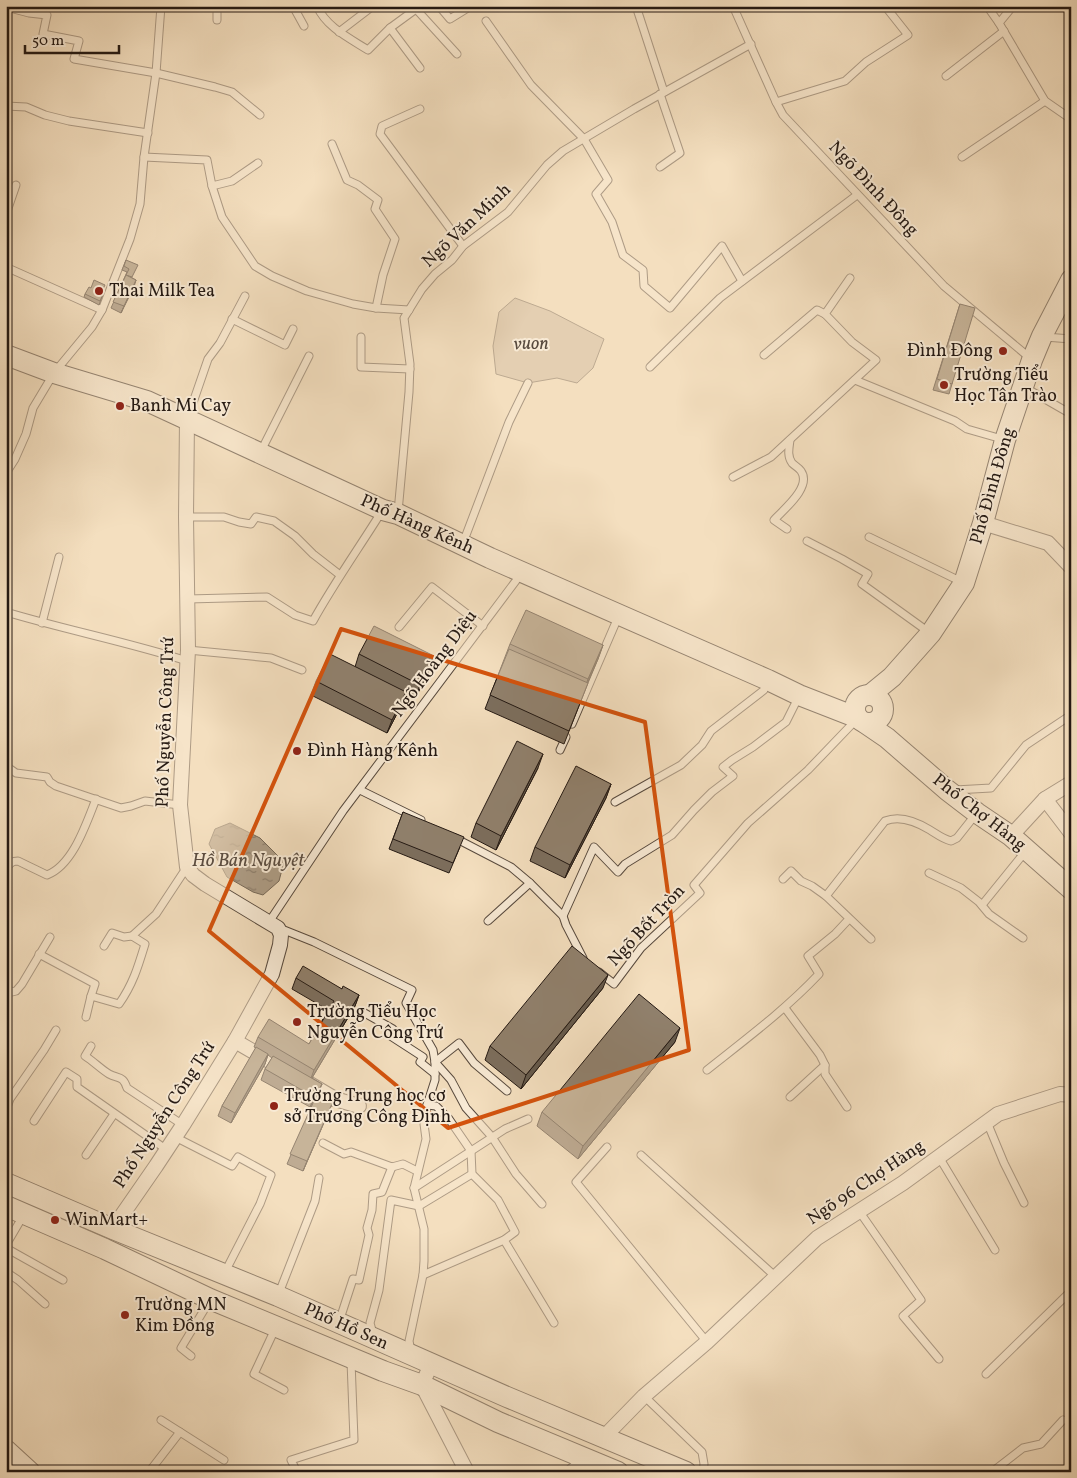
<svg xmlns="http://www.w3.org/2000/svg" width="1077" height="1478" font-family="Vollkorn,serif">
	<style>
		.garden { fill: #d1bda2; stroke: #7a6b5a }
		.water { fill: url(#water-ripples); stroke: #766857 }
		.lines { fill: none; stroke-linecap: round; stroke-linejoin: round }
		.lane-casing { stroke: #584a3e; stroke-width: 9 }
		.street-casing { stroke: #584a3e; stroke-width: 16 }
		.secondary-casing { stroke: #241913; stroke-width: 22 }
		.lane { stroke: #f8ead5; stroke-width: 7 }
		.street { stroke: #f8ead5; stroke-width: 14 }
		.secondary { stroke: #f8ead5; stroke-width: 20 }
		.wall { fill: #7c6e5d; stroke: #241913 }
		.shaded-wall { fill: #655a4c; stroke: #241913 }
		.building { fill: #90806c; stroke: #241913 }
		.marked { fill: none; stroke: #d4530d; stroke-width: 4; stroke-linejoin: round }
		.poi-dot { fill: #8f2418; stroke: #f8ead5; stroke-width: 2 }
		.labels { text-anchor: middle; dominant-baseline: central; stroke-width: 4; stroke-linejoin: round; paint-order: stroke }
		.street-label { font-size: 18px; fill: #241913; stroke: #f8ead5 }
		.poi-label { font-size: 18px; fill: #241913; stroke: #f8ead5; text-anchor: start }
		.park-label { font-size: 18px; font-style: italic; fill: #584a3e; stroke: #f8ead5 }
		.water-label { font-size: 19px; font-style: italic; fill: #5b4d41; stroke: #f8ead5 }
	</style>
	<defs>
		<pattern id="water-ripples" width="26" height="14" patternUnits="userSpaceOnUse" patternTransform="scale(1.25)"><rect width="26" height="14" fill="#ad9c85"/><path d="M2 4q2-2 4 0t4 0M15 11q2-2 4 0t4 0" fill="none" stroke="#8d7e6c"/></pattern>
	</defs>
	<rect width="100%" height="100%" fill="#f4dfbf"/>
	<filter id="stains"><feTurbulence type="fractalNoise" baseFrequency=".004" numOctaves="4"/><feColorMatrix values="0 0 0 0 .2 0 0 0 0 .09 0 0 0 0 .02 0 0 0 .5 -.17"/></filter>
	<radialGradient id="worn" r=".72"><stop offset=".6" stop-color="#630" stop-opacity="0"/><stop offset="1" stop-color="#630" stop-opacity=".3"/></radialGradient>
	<path class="garden" d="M515 298 550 311 604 339 593 368 577 383 557 378 528 383 496 374 493 346 499 312Z"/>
	<path class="water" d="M230 823 260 838 284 862 279 881 263 895 253 892 227 877 209 844 215 829Z"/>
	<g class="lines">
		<g class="lane-casing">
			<g id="lane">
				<path d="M293 6 304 26"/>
				<path d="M317 6C326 27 349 38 368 50L390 28 420 68"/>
				<path d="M439 6 450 19 471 6"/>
				<path d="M636 6 664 92"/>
				<path d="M733 6 776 102 783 115 944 286 1030 358"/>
				<path d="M987 6 999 23"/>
				<path d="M1013 6 999 23 1045 101 1071 119"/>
				<path d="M6 7 29 13 47 15 43 34 79 41 74 59 156 73 215 87 232 92 260 115"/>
				<path d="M217 20V6"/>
				<path d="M486 21 531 85 584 139 608 180 596 194 612 222 623 255 643 270 644 286 670 308 722 246 742 281"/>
				<path d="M390 28 416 9 457 54"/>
				<path d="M339 32 373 6"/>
				<path d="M946 76 1004 31"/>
				<path d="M776 102 845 81 866 62 908 35 885 6"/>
				<path d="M6 106 26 107 45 115 69 121 148 133"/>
				<path d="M420 109 382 126 380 134 463 246"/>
				<path d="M332 144 347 180 358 185 378 200 375 209 395 239 383 275 376 308"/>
				<path d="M144 157 207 160 212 186 232 181 258 163"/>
				<path d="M962 157 1045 101"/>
				<path d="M660 167 680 153 660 94"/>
				<path d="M212 186 222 217 255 266 272 276 307 291 353 304 376 308 409 310"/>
				<path d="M6 214 16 185"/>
				<path d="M8 268 102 310"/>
				<path d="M232 319 285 345 293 329"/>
				<path d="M361 337V367L410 369"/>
				<path d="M1045 337 1071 339"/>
				<path d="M764 355 817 310 825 314"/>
				<path d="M650 367 720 298 857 195"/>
				<path d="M855 380 955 421 967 429 1002 439"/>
				<path d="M1024 387 1071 414"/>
				<path d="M188 417 208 359 220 343 245 296"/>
				<path d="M260 453 309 356"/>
				<path d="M6 473 15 459 26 434 33 408 54 373 92 327 102 310 130 239 140 204 144 157 156 73 161 6"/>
				<path d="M733 477 771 457 876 360 852 342 825 314 850 278"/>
				<path d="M398 512 409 392 410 364 404 318 422 289 435 274 452 260 463 246 508 212 547 165 563 151 634 109 751 44"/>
				<path d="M186 517H224L239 522 251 524 256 517 274 521 295 536 313 554 340 575"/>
				<path d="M787 529 774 520C784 509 812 487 801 471 799 468 795 466 792 463 787 456 789 448 790 440"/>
				<path d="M869 537 964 583"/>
				<path d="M807 541 842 559 868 574 862 584 930 633"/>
				<path d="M463 543 509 422 528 383"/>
				<path d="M188 599 267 597 295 615 313 621C334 583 359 548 382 511"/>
				<path d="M6 612C66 630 128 642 187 661"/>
				<path d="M42 623 59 557"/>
				<path d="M399 627 432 587 483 626"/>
				<path d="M188 650 271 658 302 670"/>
				<path d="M572 724 619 615"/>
				<path d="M560 750 566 737"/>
				<path d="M6 766 16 773 47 777 50 782 56 786 121 808 131 806 145 801 180 805"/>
				<path d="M360 790 421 820"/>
				<path d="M955 790 991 788 1026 745 1071 715"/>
				<path d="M615 802 681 765 702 745 711 731 764 690 767 682"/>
				<path d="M455 838 511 867 530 883 563 916 566 925 583 958"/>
				<path d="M6 869C10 864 11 861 18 861L47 875C73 865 86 824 96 799"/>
				<path d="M929 873 961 888 979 902 989 914 1023 938"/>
				<path d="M783 879 791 871 801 881 812 886 826 896 871 939"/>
				<path d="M826 896 885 821C900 815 917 822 930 830 938 835 943 839 951 841L957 838 976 814"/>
				<path d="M982 905 1025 852"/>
				<path d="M563 916 594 847 618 872 625 864 672 835 694 810 712 792 733 776 723 767 732 760 753 747 786 722 798 698"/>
				<path d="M488 921 530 883"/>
				<path d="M269 922 343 811 521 574"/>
				<path d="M279 928 314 942 412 990 406 1003 433 1050 435 1062V1080L427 1105 424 1124 426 1139 414 1188 424 1229V1261L423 1275 409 1341 411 1351"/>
				<path d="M132 936 156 914 187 867"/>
				<path d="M39 954 95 984 91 996"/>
				<path d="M599 972 614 984 641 948 700 893 694 885 748 823 808 770 856 720"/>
				<path d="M6 988 12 992 16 991 22 984 50 937"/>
				<path d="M785 1008 820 1055 825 1065V1074L847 1107"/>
				<path d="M361 1011 393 1029 389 1035 423 1057 420 1062 435 1074"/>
				<path d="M86 1017 91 996 119 1004C133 984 138 967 145 944L132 936 124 937 112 933 104 946"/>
				<path d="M91 1046 85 1056C93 1061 102 1070 109 1074 118 1079 123 1075 127 1088L183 1125"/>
				<path d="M707 1070C746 1039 785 1010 819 974L808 956 835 934 849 919"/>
				<path d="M507 1091 474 1063 459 1043 435 1062 451 1080 466 1108 492 1137 516 1174 542 1204"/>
				<path d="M790 1097 825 1065"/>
				<path d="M6 1110 10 1099 44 1050 56 1030"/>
				<path d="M34 1121 66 1072 77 1079V1087L167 1150"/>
				<path d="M987 1122 1004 1163 1024 1203"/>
				<path d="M175 1137 232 1166 238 1157 271 1175 260 1204 225 1272"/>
				<path d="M323 1143 344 1154 351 1152 392 1167 403 1164 417 1171"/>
				<path d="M607 1147 576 1182 707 1342"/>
				<path d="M86 1155 114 1114"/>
				<path d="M641 1155 776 1277"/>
				<path d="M939 1157 995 1250"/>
				<path d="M414 1188 505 1129 528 1119"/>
				<path d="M859 1211 921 1300 903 1316 939 1359"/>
				<path d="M504 1240 554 1323"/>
				<path d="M6 1245 23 1216"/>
				<path d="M6 1248 63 1280"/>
				<path d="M6 1272 18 1280 45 1304"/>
				<path d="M423 1275 504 1240 515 1232 498 1200 472 1174 471 1151 449 1119 436 1106 427 1105"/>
				<path d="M279 1293 315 1201 319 1178"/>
				<path d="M339 1322 353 1279 359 1280 369 1235 367 1228 372 1210 373 1194 382 1192 392 1167"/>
				<path d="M275 1329 254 1374 284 1390"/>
				<path d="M373 1334 370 1323 379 1290 391 1200 419 1206 472 1174"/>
				<path d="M191 1356 181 1348 210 1300"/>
				<path d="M986 1374 1071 1291"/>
				<path d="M644 1396 702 1452 704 1464 703 1472"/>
				<path d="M180 1432 224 1460"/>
				<path d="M149 1472 180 1432 161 1420"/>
				<path d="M297 1472 291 1460 354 1440 351 1361"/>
				<path d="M566 1472 582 1459"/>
				<path d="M992 1472 1023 1448 1041 1444 1063 1420"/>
			</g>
		</g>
		<g class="street-casing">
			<g id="street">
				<path d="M983 523 1048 543 1071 567"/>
				<path d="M1071 783 1045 799 1071 833"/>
				<path d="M1011 836 1045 799"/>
				<path d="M235 1041 285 1070"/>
				<path d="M303 1080 335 1099 359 1106"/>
				<path d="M113 1229 120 1218 156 1166 183 1125 235 1041 272 974 280 945 281 935 278 928 205 884 193 875 187 867 180 805 188 650 186 517 187 419"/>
				<path d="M431 1364 422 1385 467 1472"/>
				<path d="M603 1438 644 1396 707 1342 817 1238 903 1183 998 1114 1060 1094 1071 1095"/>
			</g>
		</g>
		<g class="secondary-casing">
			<g id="secondary">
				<path d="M6 355 54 373 147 401 383 510 398 514 490 558 768 680 799 695 858 718"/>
				<path d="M870 695 892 677 931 633 964 583 983 523 1005 440 1032 360 1042 336 1071 280"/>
				<circle cx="869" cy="709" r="14"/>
				<path d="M865 723 887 738 947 790 977 813 1011 836 1071 889"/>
				<path d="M6 1183 113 1229 278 1296 507 1397 686 1472"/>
				<path d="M6 1206 105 1249 210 1299 383 1371 422 1385 498 1422 618 1472"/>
				<path d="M6 1450 30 1472"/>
			</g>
		</g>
		<use href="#lane" class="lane"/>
		<use href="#street" class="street"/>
		<use href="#secondary" class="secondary"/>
	</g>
	<g class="wall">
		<path d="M126 260 132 278 136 280 121 313 111 308 127 272 122 270Z"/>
		<path d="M101 293 103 294 99 305 84 297 85 294Z"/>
		<path d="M960 304 952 384 949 394 933 390Z"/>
		<path d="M510 644 603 645 598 659 588 683 564 744 485 709Z"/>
		<path d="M359 654 434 656 429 670 415 699 406 694 401 706 387 733 311 695 316 681 355 667Z"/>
		<path d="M538 768 496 850 471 837 476 823Z"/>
		<path d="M611 784 606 798 565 878 530 861 535 847Z"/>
		<path d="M403 812 460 847 449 873 389 849Z"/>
		<path d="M296 978 342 989 359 995 355 1006 312 1078 322 1084 318 1092 334 1099 303 1171 287 1164 314 1101 310 1107 261 1080 265 1069 272 1058 268 1055 265 1064 231 1123 218 1116 222 1106 256 1048 254 1047 258 1037 309 1044 328 1010 292 989Z"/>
		<path d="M603 988 521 1089 485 1060 490 1046Z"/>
		<path d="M675 1042 578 1159 537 1126 542 1112Z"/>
	</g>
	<g class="shaded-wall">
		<path d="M136 280 134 287 121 313 124 306Z"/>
		<path d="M603 645 598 659 583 693 588 679Z"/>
		<path d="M434 656 429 670 415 699 420 685Z"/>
		<path d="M406 692 401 706 387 733 392 720Z"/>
		<path d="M543 754 538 768 496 850 501 836Z"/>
		<path d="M611 784 606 798 565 878 570 865Z"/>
		<path d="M608 975 603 988 521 1089 526 1075Z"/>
		<path d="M359 995 355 1006 310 1081 314 1070Z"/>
		<path d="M680 1028 675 1042 578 1159 583 1146Z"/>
		<path d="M268 1054 265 1064 231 1123 235 1113Z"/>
		<path d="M322 1084 318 1094 310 1107 314 1097Z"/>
		<path d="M334 1099 330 1109 303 1171 307 1161Z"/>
	</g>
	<g class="building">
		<path d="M126 260 138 265 132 277 126 275 129 269 124 266Z"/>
		<path d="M126 275 136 280 124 306 113 302Z"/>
		<path d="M94 280 105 285 101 293 103 294 100 301 85 294 89 287 91 288Z"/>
		<path d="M960 304 975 308 952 384 937 379Z"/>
		<path d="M526 610 603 645 588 679 510 644Z"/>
		<path d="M374 626 434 656 420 685 359 654Z"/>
		<path d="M509 649 588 683 569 731 490 695Z"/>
		<path d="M330 654 406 692 392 720 316 681Z"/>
		<path d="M517 741 543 754 501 836 476 823Z"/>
		<path d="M576 766 611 784 570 865 535 847Z"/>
		<path d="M403 812 464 837 453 863 393 839Z"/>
		<path d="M572 946 608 975 526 1075 490 1046Z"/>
		<path d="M303 966 342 989 343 986 359 995 314 1070 258 1037 269 1019 309 1044 334 1001 296 978Z"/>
		<path d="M639 994 680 1028 583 1146 542 1112Z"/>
		<path d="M256 1047 268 1054 235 1113 222 1106Z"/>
		<path d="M273 1056 322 1084 314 1097 265 1069Z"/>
		<path d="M318 1092 334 1099 307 1161 290 1154Z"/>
	</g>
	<path d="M0 0H1077V1478H0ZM341 629 645 722 689 1050 448 1128 209 931Z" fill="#f4dfbf" fill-opacity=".55" fill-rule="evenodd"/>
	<path class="marked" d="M341 629 645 722 689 1050 448 1128 209 931Z"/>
	<g class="poi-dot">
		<circle cx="99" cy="291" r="5"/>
		<circle cx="1003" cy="351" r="5"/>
		<circle cx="944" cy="385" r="5"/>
		<circle cx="120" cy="406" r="5"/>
		<circle cx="297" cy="751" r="5"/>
		<circle cx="297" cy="1022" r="5"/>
		<circle cx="274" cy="1106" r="5"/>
		<circle cx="55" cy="1220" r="5"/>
		<circle cx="125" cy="1315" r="5"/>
	</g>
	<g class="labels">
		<g class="street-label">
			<text transform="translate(873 189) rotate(47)">Ngõ Đình Đông</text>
			<text transform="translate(467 226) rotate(-43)">Ngõ Văn Minh</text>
			<text transform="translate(993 486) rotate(-74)">Phố Đình Đông</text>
			<text transform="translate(417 525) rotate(24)">Phố Hàng Kênh</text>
			<text transform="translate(435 664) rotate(-53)">Ngõ Hoàng Diệu</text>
			<text transform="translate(166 722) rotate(-88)">Phố Nguyễn Công Trứ</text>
			<text transform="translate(979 813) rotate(38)">Phố Chợ Hàng</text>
			<text transform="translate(647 926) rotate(-47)">Ngõ Bốt Tròn</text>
			<text transform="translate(165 1115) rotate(-57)">Phố Nguyễn Công Trứ</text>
			<text transform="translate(866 1183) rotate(-34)">Ngõ 96 Chợ Hàng</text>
			<text transform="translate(346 1327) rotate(24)">Phố Hồ Sen</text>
		</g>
		<g class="poi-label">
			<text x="109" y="291">Thai Milk Tea</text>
			<text x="993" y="351" text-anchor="end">Đình Đông</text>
			<text x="954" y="375">Trường Tiểu<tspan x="954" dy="21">Học Tân Trào</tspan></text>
			<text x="130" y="406">Banh Mi Cay</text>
			<text x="307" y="751">Đình Hàng Kênh</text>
			<text x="307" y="1012">Trường Tiểu Học<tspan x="307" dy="21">Nguyễn Công Trứ</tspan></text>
			<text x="284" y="1096">Trường Trung học cơ<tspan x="284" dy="21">sở Trương Công Định</tspan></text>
			<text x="65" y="1220">WinMart+</text>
			<text x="135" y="1305">Trường MN<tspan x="135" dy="21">Kim Đồng</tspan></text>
		</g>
		<g class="park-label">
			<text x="531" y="344">vuon</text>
		</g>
		<g class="water-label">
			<text x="248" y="861">Hồ Bán Nguyệt</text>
		</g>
	</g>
	<rect width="1077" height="1478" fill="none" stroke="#f4dfbf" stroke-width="25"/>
	<rect x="8" y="8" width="1062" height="1463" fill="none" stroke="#241913" stroke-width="2.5"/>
	<rect x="12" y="12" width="1052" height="1453" fill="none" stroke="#241913"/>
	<path d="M25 45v8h94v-8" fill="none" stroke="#241913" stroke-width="2.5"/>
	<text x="32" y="45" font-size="15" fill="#241913" stroke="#f8ead5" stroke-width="4" paint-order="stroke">50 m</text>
	<rect width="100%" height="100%" filter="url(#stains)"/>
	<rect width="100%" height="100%" fill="url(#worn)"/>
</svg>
